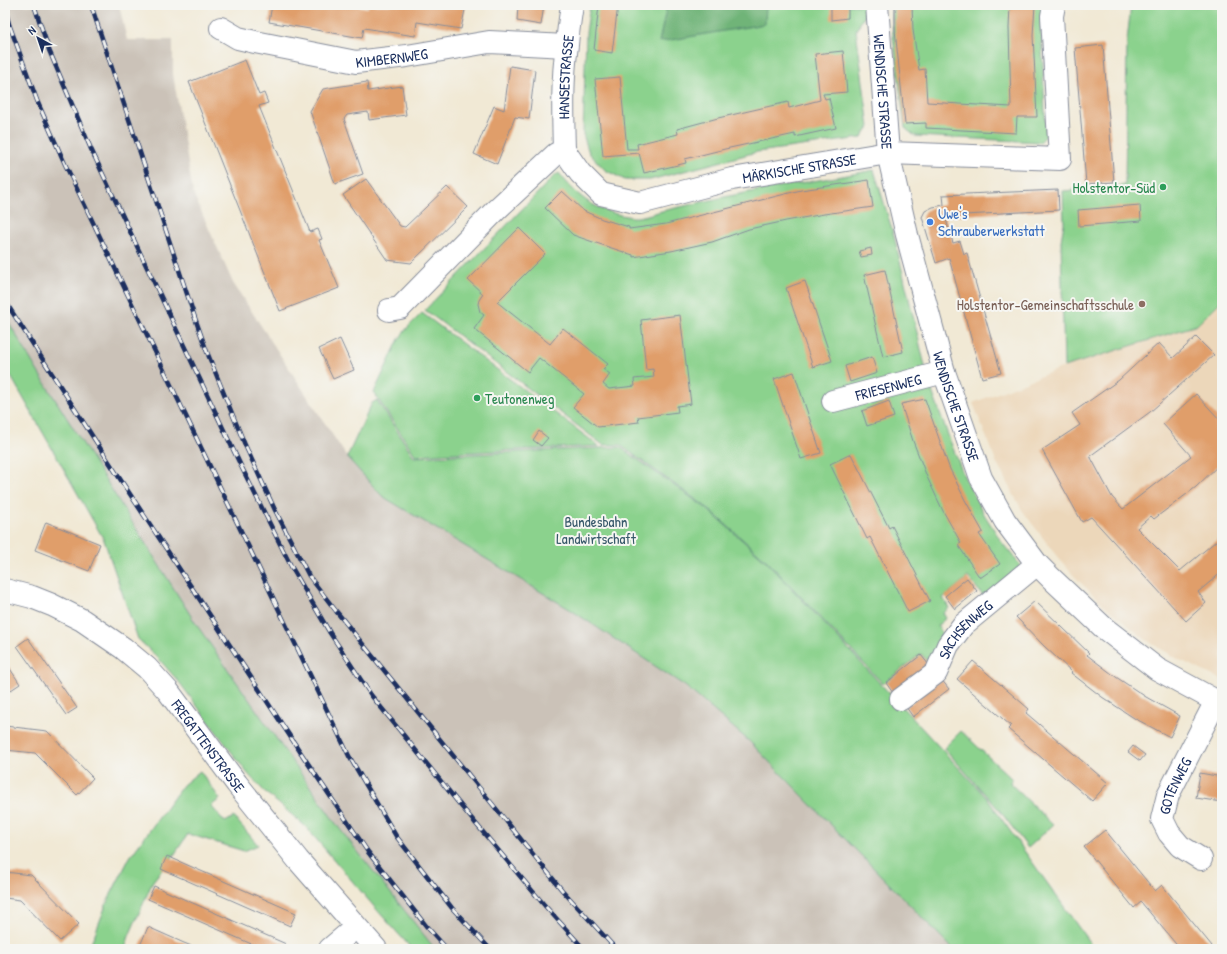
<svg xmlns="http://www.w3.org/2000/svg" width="1227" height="954" font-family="'Patrick Hand',sans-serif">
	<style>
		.built { fill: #ecd7ba }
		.industrial { fill: #cbc2b8 }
		.green { fill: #8bd28d; stroke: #538076 }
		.forest { fill: #70b478; stroke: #46726b }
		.building { fill: #e09e6a }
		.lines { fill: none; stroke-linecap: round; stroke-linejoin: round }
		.minor-casing { stroke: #868c9a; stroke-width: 24 }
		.minor { stroke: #fff; stroke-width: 22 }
		.rail-casing { stroke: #1b2f5e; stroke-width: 4.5 }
		.rail { stroke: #f6f6f2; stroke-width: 3; stroke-dasharray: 9; stroke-linecap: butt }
		.leisure-dot { fill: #2e9e5b; stroke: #f6f6f2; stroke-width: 1.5 }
		.shop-dot { fill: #3f7fe0; stroke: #f6f6f2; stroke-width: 1.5 }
		.education-dot { fill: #8d6e63; stroke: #f6f6f2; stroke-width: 1.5 }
		.labels { text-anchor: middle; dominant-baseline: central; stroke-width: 4; stroke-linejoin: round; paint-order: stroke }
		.street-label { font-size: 15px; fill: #1b2f5e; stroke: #f6f6f2 }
		.leisure-label { font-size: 15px; fill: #27864d; stroke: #f6f6f2; text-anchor: end }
		.shop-label { font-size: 15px; fill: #366cbe; stroke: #f6f6f2; text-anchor: start }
		.education-label { font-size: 15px; fill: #785e54; stroke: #f6f6f2; text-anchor: end }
		.park-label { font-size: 15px; fill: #37586a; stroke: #f6f6f2 }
	</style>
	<rect width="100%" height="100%" fill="#f6f6f2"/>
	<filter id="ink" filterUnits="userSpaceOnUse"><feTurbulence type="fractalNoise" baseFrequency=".025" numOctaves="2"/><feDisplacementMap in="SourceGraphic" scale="8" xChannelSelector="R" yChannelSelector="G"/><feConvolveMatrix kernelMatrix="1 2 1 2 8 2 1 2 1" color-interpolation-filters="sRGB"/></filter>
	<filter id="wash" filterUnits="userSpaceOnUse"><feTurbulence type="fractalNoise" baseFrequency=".012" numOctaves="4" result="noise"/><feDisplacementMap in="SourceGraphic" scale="16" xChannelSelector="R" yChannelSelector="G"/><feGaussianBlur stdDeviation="0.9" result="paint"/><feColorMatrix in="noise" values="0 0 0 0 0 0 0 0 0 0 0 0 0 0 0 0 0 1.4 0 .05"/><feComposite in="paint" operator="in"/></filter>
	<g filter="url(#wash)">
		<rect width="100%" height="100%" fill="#f1e9d5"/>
		<path class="built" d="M1131 5H1222V680L1178 659 1146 640 1108 609 1074 576 1055 554 1022 510 996 462 973 403 1064 367 1061 241 1064 223 1063 191 1125 185 1127 41Z"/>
		<path class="industrial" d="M5 5H119L127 40H173V74L193 193 233 283 347 457 571 610 685 686 749 741 953 949H435L339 828 196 624 38 372 5 316Z"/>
		<g class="green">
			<path d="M590 5H865V15L856 30 869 127 861 138 757 152 650 180H625L605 170 589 153 583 134 586 33Z"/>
			<path d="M892 5H1043L1041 23 1046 136 1040 142 915 136 905 128 893 37Z"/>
			<path d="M1131 5H1222V300L1197 325 1064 367 1061 241 1064 223 1063 191 1125 185 1127 41Z"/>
			<path d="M874 170 894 236 929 383 951 443 964 476 984 514 1003 544 1021 566 984 597 968 577 943 598 949 608 943 613 946 618 937 626 942 632 935 660 930 664 921 654 883 684 767 561 706 507 620 445H603L425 310 554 176 559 173C580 200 598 212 632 217 641 218 653 213 662 211 690 205 717 198 745 193 788 184 831 179 874 170Z"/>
			<path d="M422 313 599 446 415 455 374 393 376 388 399 339 408 327Z"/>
			<path d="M5 316 38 372 196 624 339 828 435 949H412L377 910 305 826 265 792 248 774 179 682 157 657 138 639 104 540 5 366Z"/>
			<path d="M377 400 414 457 620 447 706 508 767 562 986 797 1094 949H953L749 741 685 686 571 610 382 496 347 457 372 403Z"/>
			<path d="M961 731 1012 779 1010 783 1053 825 1028 848 1000 811 944 748Z"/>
			<path d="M200 771 220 799 211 806 225 822 234 817 258 845 244 851 188 834 174 855 153 881 129 936 125 949H89L108 900 130 857 183 785Z"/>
		</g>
		<path class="forest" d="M667 5H766L765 24 659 42Z"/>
		<g id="blocks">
			<g class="building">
				<path d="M272 5H353L368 8V5H466L461 29 417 22 415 36 364 28 362 38 269 22Z"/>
				<path d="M518 5H544L541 25 517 21Z"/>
				<path d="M599 5H618L612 53 594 50Z"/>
				<path d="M831 5H848V18L831 20Z"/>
				<path d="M895 5H912L913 30 919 70 925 69 927 102 1011 107 1009 28 1010 5H1035L1033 35 1037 117H1017L1016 133 926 128V123L905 124 895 30Z"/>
				<path d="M1103 45 1114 182 1086 184 1075 48Z"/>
				<path d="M843 51 847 92 823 94 825 99 829 98 836 128 795 137V134L725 149 685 159 686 163 644 173 639 153 603 156 595 79 620 77 627 149H638L637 144 678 134 677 129 718 118 788 102 789 108 820 100 815 54Z"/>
				<path d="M245 60 259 95 264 93 268 103 259 106 310 232 318 229 322 239 319 240 339 288 280 311 189 82Z"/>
				<path d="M510 66 535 70 529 119 515 117 497 164 474 154 494 106 504 110Z"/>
				<path d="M367 82 368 91 402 86 406 115 369 120 368 112 347 115 344 119 363 174 335 184 310 111 323 89Z"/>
				<path d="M366 179 400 226 405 227 447 187 468 207 411 263 387 260 343 195Z"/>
				<path d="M869 180 873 207 824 214 786 221 749 229 712 242 671 251 633 257V255L593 242 573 235 545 208 562 191 584 211 602 219 629 227V229L666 224 801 190Z"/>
				<path d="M1058 190 1059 210 945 216 953 243 960 241 964 254 967 253 1001 373 982 378 949 258 936 263 922 217 925 211 933 207 944 205 943 195Z"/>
				<path d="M1140 205 1141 221 1079 226 1078 210Z"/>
				<path d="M519 228 545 254 497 302 550 344 563 328 608 364 603 369 610 374 603 384 609 389 635 386 634 379 654 377 653 369 646 370 641 320 680 315 691 404 677 406 678 412 638 417 639 422 598 427 573 407 584 394 539 358 528 372 474 329 484 315 480 312 478 304 479 300 483 294 468 280Z"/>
				<path d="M871 248 872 255 861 257 859 251Z"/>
				<path d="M885 270 903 352 883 357 864 275Z"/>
				<path d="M805 281 832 361 813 367 786 288Z"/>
				<path d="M1196 337 1214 355 1150 412 1090 456 1112 497 1123 509 1191 456 1163 424 1196 394 1222 422V462L1196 487 1154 519 1151 516 1137 528 1180 571 1222 536V572L1198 592 1206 603 1186 621 1091 517 1082 522 1042 450 1080 425 1072 413 1119 380 1159 343 1173 358Z"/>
				<path d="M340 339 354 370 333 379 319 349Z"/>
				<path d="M872 357 877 373 850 382 845 366Z"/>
				<path d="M794 372 821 453 801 459 774 379Z"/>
				<path d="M925 399 949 467 965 500 983 532 979 534 1000 564 980 578 958 545 961 543 943 511 927 477 913 441 901 404Z"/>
				<path d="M889 401 894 417 867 426 862 411Z"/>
				<path d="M539 431 548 438 541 446 533 440Z"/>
				<path d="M851 454 889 528 892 526 930 601 908 612 870 537 867 539 830 464Z"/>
				<path d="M46 522 100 544 89 571 35 550Z"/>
				<path d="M967 578 977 591 955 609 945 596Z"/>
				<path d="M1035 601 1089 653 1087 655 1116 677 1146 697 1180 716 1170 737 1134 718 1102 697 1071 673 1072 672 1044 646 1016 617Z"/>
				<path d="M28 638 77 708 66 715 17 646Z"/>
				<path d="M921 655 929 665 893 693 886 683Z"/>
				<path d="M5 661 20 684 5 694Z"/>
				<path d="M973 661 1029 709 1026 713 1108 783 1092 801 1008 729 1011 726 957 679Z"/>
				<path d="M941 679 949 689 913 717 906 707Z"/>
				<path d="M5 726 47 731 93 778 77 795 35 753 5 750Z"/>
				<path d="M1133 746 1145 755 1140 761 1128 752Z"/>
				<path d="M1200 773 1222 777V802L1196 798Z"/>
				<path d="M1105 830 1155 891 1162 885 1212 946 1209 949H1180L1141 902 1134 908 1084 847Z"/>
				<path d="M167 856 296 913 290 926 161 869Z"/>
				<path d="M5 872 31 875 79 924 60 941 20 900 5 898Z"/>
				<path d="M154 886 286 944 283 949H263L148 899Z"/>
				<path d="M148 927 184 943 199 949H142L139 948Z"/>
			</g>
		</g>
	</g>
	<g filter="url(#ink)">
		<use href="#blocks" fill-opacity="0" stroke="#868c9a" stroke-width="1"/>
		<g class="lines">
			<g class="minor-casing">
				<g id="minor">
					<path id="s1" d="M877 5 888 153 907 235 944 372 981 478 1005 521 1037 564 1051 578 1104 628 1157 669 1216 701 1222 703"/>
					<path id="s2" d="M221 28 238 38 255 42 356 62 407 56 489 42 566 46"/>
					<path id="s3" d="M564 150 580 173 601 194 640 203 732 179 888 153 1060 159 1052 16 1054 5"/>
					<path id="s4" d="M564 150C563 115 562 79 567 45 568 31 570 18 572 5"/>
					<path d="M389 310 400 308 496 210 556 154 564 150"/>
					<path id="s5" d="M833 401 944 372"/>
					<path id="s6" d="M5 590 32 597 52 605 82 620 123 648 147 668 168 691 237 784 298 860 376 949"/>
					<path id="s7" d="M901 699 936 673 948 645 963 625 1037 564"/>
					<path id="s8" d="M1201 859 1180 846 1169 833 1162 819 1168 795 1216 701"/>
					<path d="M330 949 356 927"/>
				</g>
			</g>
			<use href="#minor" class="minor"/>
			<g class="rail-casing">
				<g id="rail">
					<path d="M34 5 49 50 91 149 240 464 292 568 330 633 371 695 461 806 546 907 584 949"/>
					<path d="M91 5 195 318 207 352 245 445 275 510 309 576 336 611 562 890 616 949"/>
					<path d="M5 9 9 24 38 103 65 164 349 756 396 836 452 908 490 949"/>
					<path d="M5 301 124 485 305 759 368 852 427 927 447 949"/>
				</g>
			</g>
			<use href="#rail" class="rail"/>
		</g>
	</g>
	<g class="leisure-dot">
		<circle cx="1163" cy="187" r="4"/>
		<circle cx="477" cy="398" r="4"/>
	</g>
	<circle class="shop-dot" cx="930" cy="222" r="4"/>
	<circle class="education-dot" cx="1142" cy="304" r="4"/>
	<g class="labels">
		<g class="street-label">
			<text stroke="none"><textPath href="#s2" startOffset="176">KIMBERNWEG</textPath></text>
			<text stroke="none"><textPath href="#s4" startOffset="73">HANSESTRASSE</textPath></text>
			<text stroke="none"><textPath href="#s1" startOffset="87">WENDISCHE STRASSE</textPath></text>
			<text stroke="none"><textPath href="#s3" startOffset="261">MÄRKISCHE STRASSE</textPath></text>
			<text stroke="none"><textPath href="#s5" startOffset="57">FRIESENWEG</textPath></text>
			<text stroke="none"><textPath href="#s1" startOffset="411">WENDISCHE STRASSE</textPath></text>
			<text stroke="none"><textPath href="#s7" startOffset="97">SACHSENWEG</textPath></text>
			<text stroke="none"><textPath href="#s6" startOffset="263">FREGATTENSTRASSE</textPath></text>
			<text stroke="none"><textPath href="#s8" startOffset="93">GOTENWEG</textPath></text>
		</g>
		<g class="leisure-label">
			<text x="1155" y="187">Holstentor-Süd</text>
			<text x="485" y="398" text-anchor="start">Teutonenweg</text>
		</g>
		<g class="shop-label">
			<text x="938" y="213">Uwe's<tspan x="938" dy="17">Schrauberwerkstatt</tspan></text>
		</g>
		<g class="education-label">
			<text x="1134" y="304">Holstentor-Gemeinschaftsschule</text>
		</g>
		<g class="park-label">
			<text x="596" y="521">Bundesbahn<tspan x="596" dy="17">Landwirtschaft</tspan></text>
		</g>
	</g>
	<rect width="1227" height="954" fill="none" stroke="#f6f6f2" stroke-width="20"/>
	<g transform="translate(38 38) rotate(320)" stroke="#f6f6f2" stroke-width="3" paint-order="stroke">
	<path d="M0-3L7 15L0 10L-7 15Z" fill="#1b2f5e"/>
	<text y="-6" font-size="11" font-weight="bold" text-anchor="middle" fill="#1b2f5e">N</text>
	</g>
</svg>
